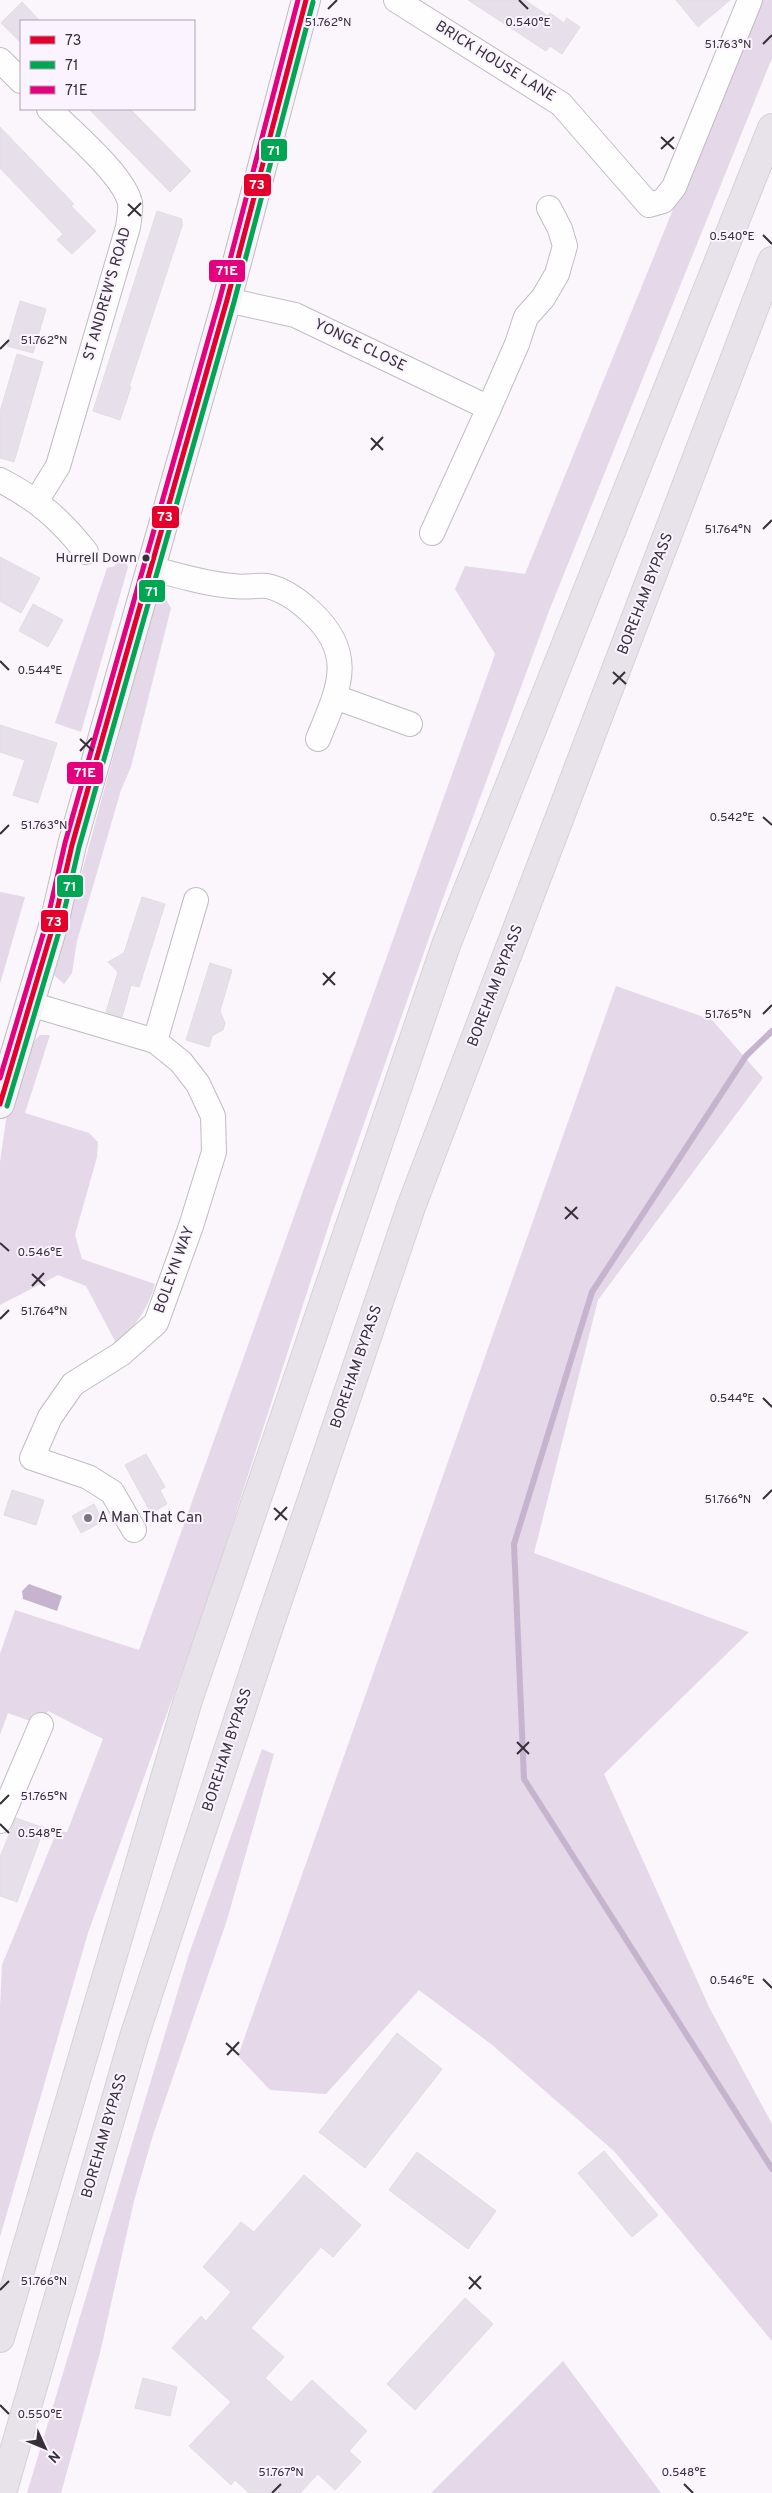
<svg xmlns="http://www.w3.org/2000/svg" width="772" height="2493" font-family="Overpass,sans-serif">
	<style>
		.green { fill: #e4d8e9 }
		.water { fill: #c6b4cf }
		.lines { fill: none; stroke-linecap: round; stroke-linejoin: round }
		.stream { stroke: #c6b4cf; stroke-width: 6 }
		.building { fill: #e7dfea; stroke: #e1dde3 }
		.minor-casing { stroke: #c1bcc3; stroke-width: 26 }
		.secondary-casing { stroke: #c1bcc3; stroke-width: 30 }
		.trunk-casing { stroke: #d5d2d6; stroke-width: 30 }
		.minor { stroke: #fefeff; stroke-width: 24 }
		.secondary { stroke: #f6f4f7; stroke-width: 28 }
		.trunk { stroke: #e8e2ea; stroke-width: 28 }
		.bus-1-casing { stroke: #fbf3ff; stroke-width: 9 }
		.bus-2-casing { stroke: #fbf3ff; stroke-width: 9 }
		.bus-3-casing { stroke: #fbf3ff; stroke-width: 9 }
		.bus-1 { stroke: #e4002b; stroke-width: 5 }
		.bus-2 { stroke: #00a651; stroke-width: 5 }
		.bus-3 { stroke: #e5007d; stroke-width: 5 }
		.ticks { fill: none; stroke: #352f37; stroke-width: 2 }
		.bus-dot { fill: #352f37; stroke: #fbf3ff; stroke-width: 2 }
		.poi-dot { fill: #7a757c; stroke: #fbf3ff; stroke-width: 2 }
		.labels { text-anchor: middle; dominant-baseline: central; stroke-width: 4; stroke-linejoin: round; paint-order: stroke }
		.bus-label { font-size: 14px; fill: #352f37; stroke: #fbf3ff; text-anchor: end }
		.street-label { font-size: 15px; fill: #352f37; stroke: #fbf3ff }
		.poi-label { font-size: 15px; fill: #352f37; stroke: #fbf3ff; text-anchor: start }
		.ticks-label { font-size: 12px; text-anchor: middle; fill: #352f37; stroke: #fbf3ff; stroke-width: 4; stroke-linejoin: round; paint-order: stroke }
		.line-badge { stroke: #fbf3ff; stroke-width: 2 }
		.badge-label { font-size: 14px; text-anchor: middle; font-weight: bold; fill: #fff }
	</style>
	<rect width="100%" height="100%" fill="#faf6fc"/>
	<g class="green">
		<path d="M758 0H772V58L549 611 442 901 332 1215 207 1602 88 1933 0 2237V2008L2 1965 57 1831 67 1832 103 1739 48 1711 41 1725 8 1713 0 1735V1654L15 1610 139 1650 495 654 455 589 465 566 525 574Z"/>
		<path d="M117 557 126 562 128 567 81 732 55 723 107 568 115 566Z"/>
		<path d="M163 594 171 608 131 767 121 790 77 941 72 973 64 984 54 975 156 599Z"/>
		<path d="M0 892 25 897 0 984Z"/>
		<path d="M616 986 712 1020 763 1078 598 1300 534 1553 749 1632 604 1774 710 2009 772 2124V2341L614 2151 491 2044 419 1990 326 2094 270 2090 238 2056Z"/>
		<path d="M40 1035H50L25 1113 89 1133 98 1142 97 1157 75 1235 82 1259 155 1284C148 1309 136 1326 116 1343L86 1286 58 1275 0 1305V1162L6 1120 28 1052 34 1041Z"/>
		<path d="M262 1749 274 1754 227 1920 153 2135 134 2201 100 2353 61 2493H27L189 1954Z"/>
		<path d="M563 2361 661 2493H431Z"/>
	</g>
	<path class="water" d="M29 1584 62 1596 57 1611 23 1599 22 1591Z"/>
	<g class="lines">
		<path class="stream" d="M772 1031 746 1056 592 1292 514 1544 524 1779 772 2169"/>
	</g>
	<g class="building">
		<path d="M468 0H525L548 16 550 13 564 23 567 18 580 27 562 54 550 46 546 51Z"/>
		<path d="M676 0H730L698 27Z"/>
		<path d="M22 2 40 21H21V43L1 23Z"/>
		<path d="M89 109H130L191 171 170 192Z"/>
		<path d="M0 127 74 204 71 206 96 231 72 254 57 240 63 234 0 168Z"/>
		<path d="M157 211 182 219V226L129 387H131L120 420 93 411Z"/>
		<path d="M20 301 46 309 33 353 7 346Z"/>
		<path d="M17 354 43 362 14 462 0 458V412Z"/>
		<path d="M0 557 40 578 21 613 0 601Z"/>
		<path d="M33 604 63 620 48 647 19 631Z"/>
		<path d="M0 725 57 743 38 803 13 795 25 760 0 752Z"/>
		<path d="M142 897 165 904 139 987 131 985 122 1017 106 1012 118 972 108 962 124 953Z"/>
		<path d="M210 963 232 970 220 1011 225 1023 223 1030 212 1036 209 1047 186 1040Z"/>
		<path d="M146 1454 165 1487 160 1490 167 1504 151 1513 125 1465Z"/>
		<path d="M12 1490 44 1500 36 1525 4 1515Z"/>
		<path d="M94 1504 103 1521 81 1533 72 1516Z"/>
		<path d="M16 1818 44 1828 17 1902 0 1896V1857Z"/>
		<path d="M397 2033 442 2069 365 2168 319 2132Z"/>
		<path d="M604 2151 658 2215 632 2237 578 2173Z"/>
		<path d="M417 2152 496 2211 468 2249 389 2190Z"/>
		<path d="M304 2175 361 2225 333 2257 321 2247 251 2328 284 2357 265 2378 291 2402 312 2380 367 2431 349 2451 361 2462 335 2490 318 2474 300 2493H249L235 2480 231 2485 189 2446 231 2402 172 2348 201 2316 206 2321 231 2292 203 2267 241 2222 254 2232Z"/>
		<path d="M465 2298 493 2324 415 2410 387 2384Z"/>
		<path d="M143 2378 177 2387 170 2416 135 2408Z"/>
	</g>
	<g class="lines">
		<g class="minor-casing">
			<g id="minor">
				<path d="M396 0 561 104 649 205 663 201 674 187 750 0"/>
				<path d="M0 60 21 81"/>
				<path d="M227 300 295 315 489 408 517 344 526 317 543 298 557 274 565 246 560 229 549 208"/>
				<path d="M0 480C37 499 61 520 86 552"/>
				<path d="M37 500 58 466 128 227C129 219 131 210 130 203 124 175 70 130 49 109"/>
				<path d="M432 533 489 408"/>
				<path d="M150 568C177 575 205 584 233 586 244 588 256 585 267 586 282 589 299 601 310 611 357 654 339 688 318 739"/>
				<path d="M335 697 410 724"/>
				<path d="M30 1004 155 1041 181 1062 198 1084 213 1116 214 1152 191 1226 156 1323 121 1354 73 1384 50 1417 32 1458 88 1477 112 1492 134 1530"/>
				<path d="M155 1041 196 900"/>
				<path d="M0 1821 41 1725"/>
			</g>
		</g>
		<g class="secondary-casing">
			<path id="secondary" d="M0 1104 54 923 72 845 227 300 306 0"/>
		</g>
		<g class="trunk-casing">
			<g id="trunk">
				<path d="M0 2338 188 1700 446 945 772 128"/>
				<path d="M2 2493 134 2037 263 1644 411 1207 772 261"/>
			</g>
		</g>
		<use href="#minor" class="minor"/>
		<use href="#secondary" class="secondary"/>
		<use href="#trunk" class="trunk"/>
		<g class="bus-1-casing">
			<path id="bus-1" d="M0 1104 54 923 72 845 227 300 306 0"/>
		</g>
		<g class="bus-2-casing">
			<path id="bus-2" d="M7 1106 61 925 79 847 234 302 313 2"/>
		</g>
		<g class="bus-3-casing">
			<path id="bus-3" d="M0 1078 47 921 65 843 220 298 298 0"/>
		</g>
		<use href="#bus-1" class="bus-1"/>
		<use href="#bus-2" class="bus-2"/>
		<use href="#bus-3" class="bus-3"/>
	</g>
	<path class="ticks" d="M519 0 528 9M328 9 337 0M763 44 772 35M661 137 674 149M661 149 674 137M128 204 141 216M128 216 141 203M763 235 772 244M0 349 9 340M371 438 383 450M371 450 383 437M763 529 772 520M0 661 9 670M613 672 626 684M613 684 625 672M80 739 93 751M80 751 92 738M763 817 772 825M0 834 9 825M323 973 335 985M323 985 335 972M763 1014 772 1005M565 1207 578 1219M565 1219 577 1207M0 1243 9 1251M32 1274 45 1286M32 1286 44 1273M0 1319 9 1310M763 1398 772 1407M763 1499 772 1490M274 1508 287 1520M275 1520 287 1507M517 1742 529 1754M517 1754 529 1742M0 1804 9 1795M0 1824 9 1833M763 1979 772 1988M226 2043 239 2055M227 2055 239 2042M469 2277 481 2289M469 2289 481 2276M0 2290 9 2281M0 2405 9 2414M684 2484 693 2493M272 2493 281 2484"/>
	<circle class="bus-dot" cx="146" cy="558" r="4.5"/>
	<circle class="poi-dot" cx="88" cy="1518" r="5"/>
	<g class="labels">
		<g class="bus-label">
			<text x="137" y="558">Hurrell Down</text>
		</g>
		<g class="street-label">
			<text transform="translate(495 62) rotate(32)">BRICK HOUSE LANE</text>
			<text transform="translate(108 294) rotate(-74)">ST ANDREW'S ROAD</text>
			<text transform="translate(360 346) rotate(26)">YONGE CLOSE</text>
			<text transform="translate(646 594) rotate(-69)">BOREHAM BYPASS</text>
			<text transform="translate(496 986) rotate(-69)">BOREHAM BYPASS</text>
			<text transform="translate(175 1270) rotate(-70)">BOLEYN WAY</text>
			<text transform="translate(357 1367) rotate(-71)">BOREHAM BYPASS</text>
			<text transform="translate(228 1750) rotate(-72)">BOREHAM BYPASS</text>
			<text transform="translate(105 2136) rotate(-74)">BOREHAM BYPASS</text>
		</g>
		<g class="poi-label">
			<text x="98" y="1518">A Man That Can</text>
		</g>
	</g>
	<g class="ticks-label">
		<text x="528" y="26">0.540°E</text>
		<text x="328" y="26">51.762°N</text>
		<text x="728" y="48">51.763°N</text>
		<text x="732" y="240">0.540°E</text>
		<text x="44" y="344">51.762°N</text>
		<text x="728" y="533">51.764°N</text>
		<text x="40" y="674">0.544°E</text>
		<text x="732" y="821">0.542°E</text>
		<text x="44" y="829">51.763°N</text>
		<text x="728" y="1018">51.765°N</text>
		<text x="40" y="1256">0.546°E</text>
		<text x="44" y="1315">51.764°N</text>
		<text x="732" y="1402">0.544°E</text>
		<text x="728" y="1503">51.766°N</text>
		<text x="44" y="1800">51.765°N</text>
		<text x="40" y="1837">0.548°E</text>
		<text x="732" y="1984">0.546°E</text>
		<text x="44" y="2285">51.766°N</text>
		<text x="40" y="2418">0.550°E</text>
		<text x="281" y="2476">51.767°N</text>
		<text x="684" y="2476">0.548°E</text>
	</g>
	<g class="line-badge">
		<rect x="260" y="138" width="28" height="24" rx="5" fill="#00a651"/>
		<rect x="243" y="173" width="29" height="24" rx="5" fill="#e4002b"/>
		<rect x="208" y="259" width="38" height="24" rx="5" fill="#e5007d"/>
		<rect x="151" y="505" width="29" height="24" rx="5" fill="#e4002b"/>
		<rect x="138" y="579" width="28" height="24" rx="5" fill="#00a651"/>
		<rect x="66" y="761" width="38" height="24" rx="5" fill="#e5007d"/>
		<rect x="56" y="874" width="28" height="24" rx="5" fill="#00a651"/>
		<rect x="40" y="909" width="29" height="24" rx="5" fill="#e4002b"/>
	</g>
	<g class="badge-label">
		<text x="274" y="155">71</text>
		<text x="257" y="189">73</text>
		<text x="227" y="275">71E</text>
		<text x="165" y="521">73</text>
		<text x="152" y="596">71</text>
		<text x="85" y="777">71E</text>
		<text x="70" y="891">71</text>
		<text x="54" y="926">73</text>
	</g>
	<rect x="20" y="20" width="175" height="90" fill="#fbf3ff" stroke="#aca5af"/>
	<rect x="30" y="36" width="25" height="8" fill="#e4002b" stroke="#aca5af"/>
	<text x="65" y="45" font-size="15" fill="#352f37">73</text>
	<rect x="30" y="61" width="25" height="8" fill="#00a651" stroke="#aca5af"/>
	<text x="65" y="70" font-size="15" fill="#352f37">71</text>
	<rect x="30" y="86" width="25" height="8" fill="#e5007d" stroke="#aca5af"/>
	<text x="65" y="95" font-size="15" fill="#352f37">71E</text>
	<g transform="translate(45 2448) rotate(134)" stroke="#fbf3ff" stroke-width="4" paint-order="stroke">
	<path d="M0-4L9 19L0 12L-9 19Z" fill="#352f37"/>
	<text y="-8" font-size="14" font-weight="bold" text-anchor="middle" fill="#352f37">N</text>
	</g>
</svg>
